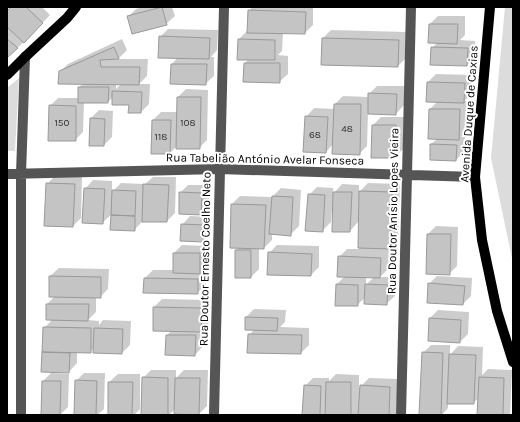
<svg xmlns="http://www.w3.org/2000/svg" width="520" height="422" viewBox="0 0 520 422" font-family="Karla,sans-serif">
<rect width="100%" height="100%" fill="#fff"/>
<path fill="#dcdcdc" d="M505 7H513V263L491 158Z
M19 78 15 151H7V88Z"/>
<path fill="#0003" fill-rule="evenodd" d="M13 7H42L50 15 24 42 7 57V13Z
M142 7H172L175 16 166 24 128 17 136 9Z
M252 7H313V25L305 33H283L282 51 278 55 288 56V74L279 82 244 81 245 63 249 59 239 39 247 31H248L249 11Z
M438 16H465V35L460 40 475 41V57L467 65 432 48 437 43 429 42 430 24Z
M168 29 218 30 217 50 211 57H214V76L205 84 171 83 172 64 178 57 160 37Z
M331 30 406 32V58L398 66 323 38Z
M122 39 127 50 118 59H148L147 76 139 84H150L149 104 141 112H129L130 104 113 97 108 102H84L83 132 75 140 50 106 58 98H79V87L83 84 60 72 68 64ZM116 84H121L116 89Z
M436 74 472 75V94L464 101H468L467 131 461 137H465L464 152 456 160 431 144 437 139 430 109 438 101 428 82Z
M377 86H405L404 105 396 114 368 113 367 146 359 154 333 144 326 152 306 117 314 108 335 109V104L343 96 369 97V94Z
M186 89 208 90 207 140 199 148 177 146 170 153 153 120 161 112H177L178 97Z
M99 110 113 111 112 137 104 145 91 118Z
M381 117H404L403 149 395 157 373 125Z
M55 176 82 177 81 218 73 226 47 184Z
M153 177H176L175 213 167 221 142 222 134 230 112 214 102 223 85 189 93 180 112 181V192L121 183 144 184V185Z
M368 183 400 184 398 240 390 248H389L388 269 380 277H395V296L386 304 365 298 357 305 336 285 345 276 339 257 347 249H359V221L350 231 334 209H332L331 222 323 230 309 195 317 187 333 188V194L342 184 359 185V192ZM366 277H374L366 285Z
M188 185H209V206L201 214 180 193Z
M281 188 301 190 299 226 291 234 272 233V240L264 248H259V269L251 277 236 250 240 247 232 204 240 196 272 197Z
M190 216 211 217V233L203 241 182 225Z
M436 226 458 227 457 266 449 274 428 234Z
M182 245 208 246 207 265 201 271H206V285L197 293 144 292 145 278 153 270H174V253Z
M277 245 319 246V267L311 275 269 253Z
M59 268 109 269 108 289 100 297H96V312L88 320 99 321V325L103 320 131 321 130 345 122 353 95 347 90 352 77 351V363L69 372 42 371 44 328 52 320 47 304 55 296 50 276Z
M437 276 472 278 471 296 463 304 429 284Z
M162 299 209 300V323L204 328 203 346 195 355 167 335 172 330 154 307Z
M254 309 286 310 285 322 280 327 309 328V345L301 353 249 335 254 330 246 317Z
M438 310 469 312 468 334 460 342 430 318Z
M431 345H450V355L458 346 483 347 482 375 488 369 512 370 510 415H478L479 398 473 403H448V408L442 415H420L423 353Z
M151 370H176V378L184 370H208L207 406 199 414 175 409 169 415H142L143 378Z
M51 373 69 374 68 407 60 415 43 381Z
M84 373H105L104 409 97 415H75L76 381Z
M118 374H140V409L134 415H109V382Z
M336 374 359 375V388L369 378 398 379 396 415H359V413L357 415H326V413L325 415H303L305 386 313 378H329V381Z"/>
<path fill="#c4c4c4" stroke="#999" d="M11 7H26L43 23 24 43 7 27V11Z
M162 7 167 25 132 34 127 16Z
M248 10 306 12 305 34 247 33Z
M429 24H458L457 44 428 43Z
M159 36 210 38 209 59 158 58Z
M322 38 399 40 398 67 321 65Z
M7 39 18 48 7 58Z
M238 39 275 40V60H237Z
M114 47 119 59 100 60 101 67H140L139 85 58 84 59 71Z
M431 47 468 48 467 66 430 65Z
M244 63H280V83L243 82Z
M171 64H207L206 85 170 84Z
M427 82 465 83 464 103 426 102Z
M78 87H109L108 103H78Z
M112 91 142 92 141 113H128L129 105H112Z
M368 93 397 94 396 115 368 114Z
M177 97H201L200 149H176Z
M334 104H361L360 155 332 154Z
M49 105 76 106V141H48Z
M429 109H460L459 140 428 139Z
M305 116 328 117 326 153 303 152Z
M90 118 105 119 104 146H89Z
M152 120H171L170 154H151Z
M372 125H396L395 158H371Z
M430 144 457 145 456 161 430 160Z
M46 183 75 184 73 227 44 226Z
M143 184 169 185 167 222H142Z
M84 188 105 189 103 224 82 223Z
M112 190 136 191 135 216 111 215Z
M359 191 392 192 390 249 358 248Z
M179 192 202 193 201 215 179 214Z
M333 192H352L350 232H332Z
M308 194 325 195 323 232 305 231Z
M272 196 293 197 291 236 269 234Z
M231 204 266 205 264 249 230 248Z
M111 215 135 216V231L110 230Z
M181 224 204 225 203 242 180 241Z
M427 234H451L450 275 426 274Z
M235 250H251V278H235Z
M268 252 312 254 311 276 267 275Z
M173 253H200V274L173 273Z
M338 256 381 258 380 278 337 277Z
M49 276 101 277V298L49 297Z
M144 278 198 279V294L143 293Z
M428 283 465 286 463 305 427 303Z
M336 284 358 285V306H335Z
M365 284 388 285 387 305 364 304Z
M46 304H89L88 321 46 320Z
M153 307 202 308 201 332 153 331Z
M245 317 278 318 277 331 245 330Z
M429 318 461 320 460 343 428 341Z
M43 327 91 328V353L42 352Z
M94 328 123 329 122 354 93 353Z
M248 334 302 335 301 354 247 353Z
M166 335H196L195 356 165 355Z
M42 352 70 353 69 373 41 372Z
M422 352 443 353 441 415H419Z
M449 354 476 355 474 404H447Z
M142 377 168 378V415H141Z
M479 377 504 378 503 415H477Z
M175 378H200L199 415 174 414Z
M75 380 97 381 96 415H74Z
M42 381H61L60 415H41Z
M108 382H133L132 415H108Z
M326 382H351V415H325Z
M304 385 321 386 320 415H302Z
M360 385 390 387 389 415H358Z"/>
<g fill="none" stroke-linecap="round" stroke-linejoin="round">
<path stroke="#555" stroke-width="10" d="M7 174 220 169 475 177
M21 415V174L25 57
M214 415 224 7
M401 415 407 175 411 7"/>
<path stroke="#000" stroke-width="10" d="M490 7 475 177 482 240 497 311 513 362
M7 75 25 57 67 18 76 7"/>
</g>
<g text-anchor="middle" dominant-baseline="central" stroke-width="4" stroke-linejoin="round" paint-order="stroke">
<g font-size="10" fill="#313131">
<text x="62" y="123">150</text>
<text x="188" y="123">108</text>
<text x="347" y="129">48</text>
<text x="315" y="135">68</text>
<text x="161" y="137">118</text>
</g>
<g font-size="12" fill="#000" stroke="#fff">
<text transform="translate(469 114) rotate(-86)">Avenida Duque de Caxias</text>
<text transform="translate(265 159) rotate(1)">Rua Tabelião António Avelar Fonseca</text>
<text transform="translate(393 211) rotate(-89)">Rua Doutor Anísio Lopes Vieira</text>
<text transform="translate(205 259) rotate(-89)">Rua Doutor Ernesto Coelho Neto</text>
</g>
</g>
<rect width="520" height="422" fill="none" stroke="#000000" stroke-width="16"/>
</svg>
